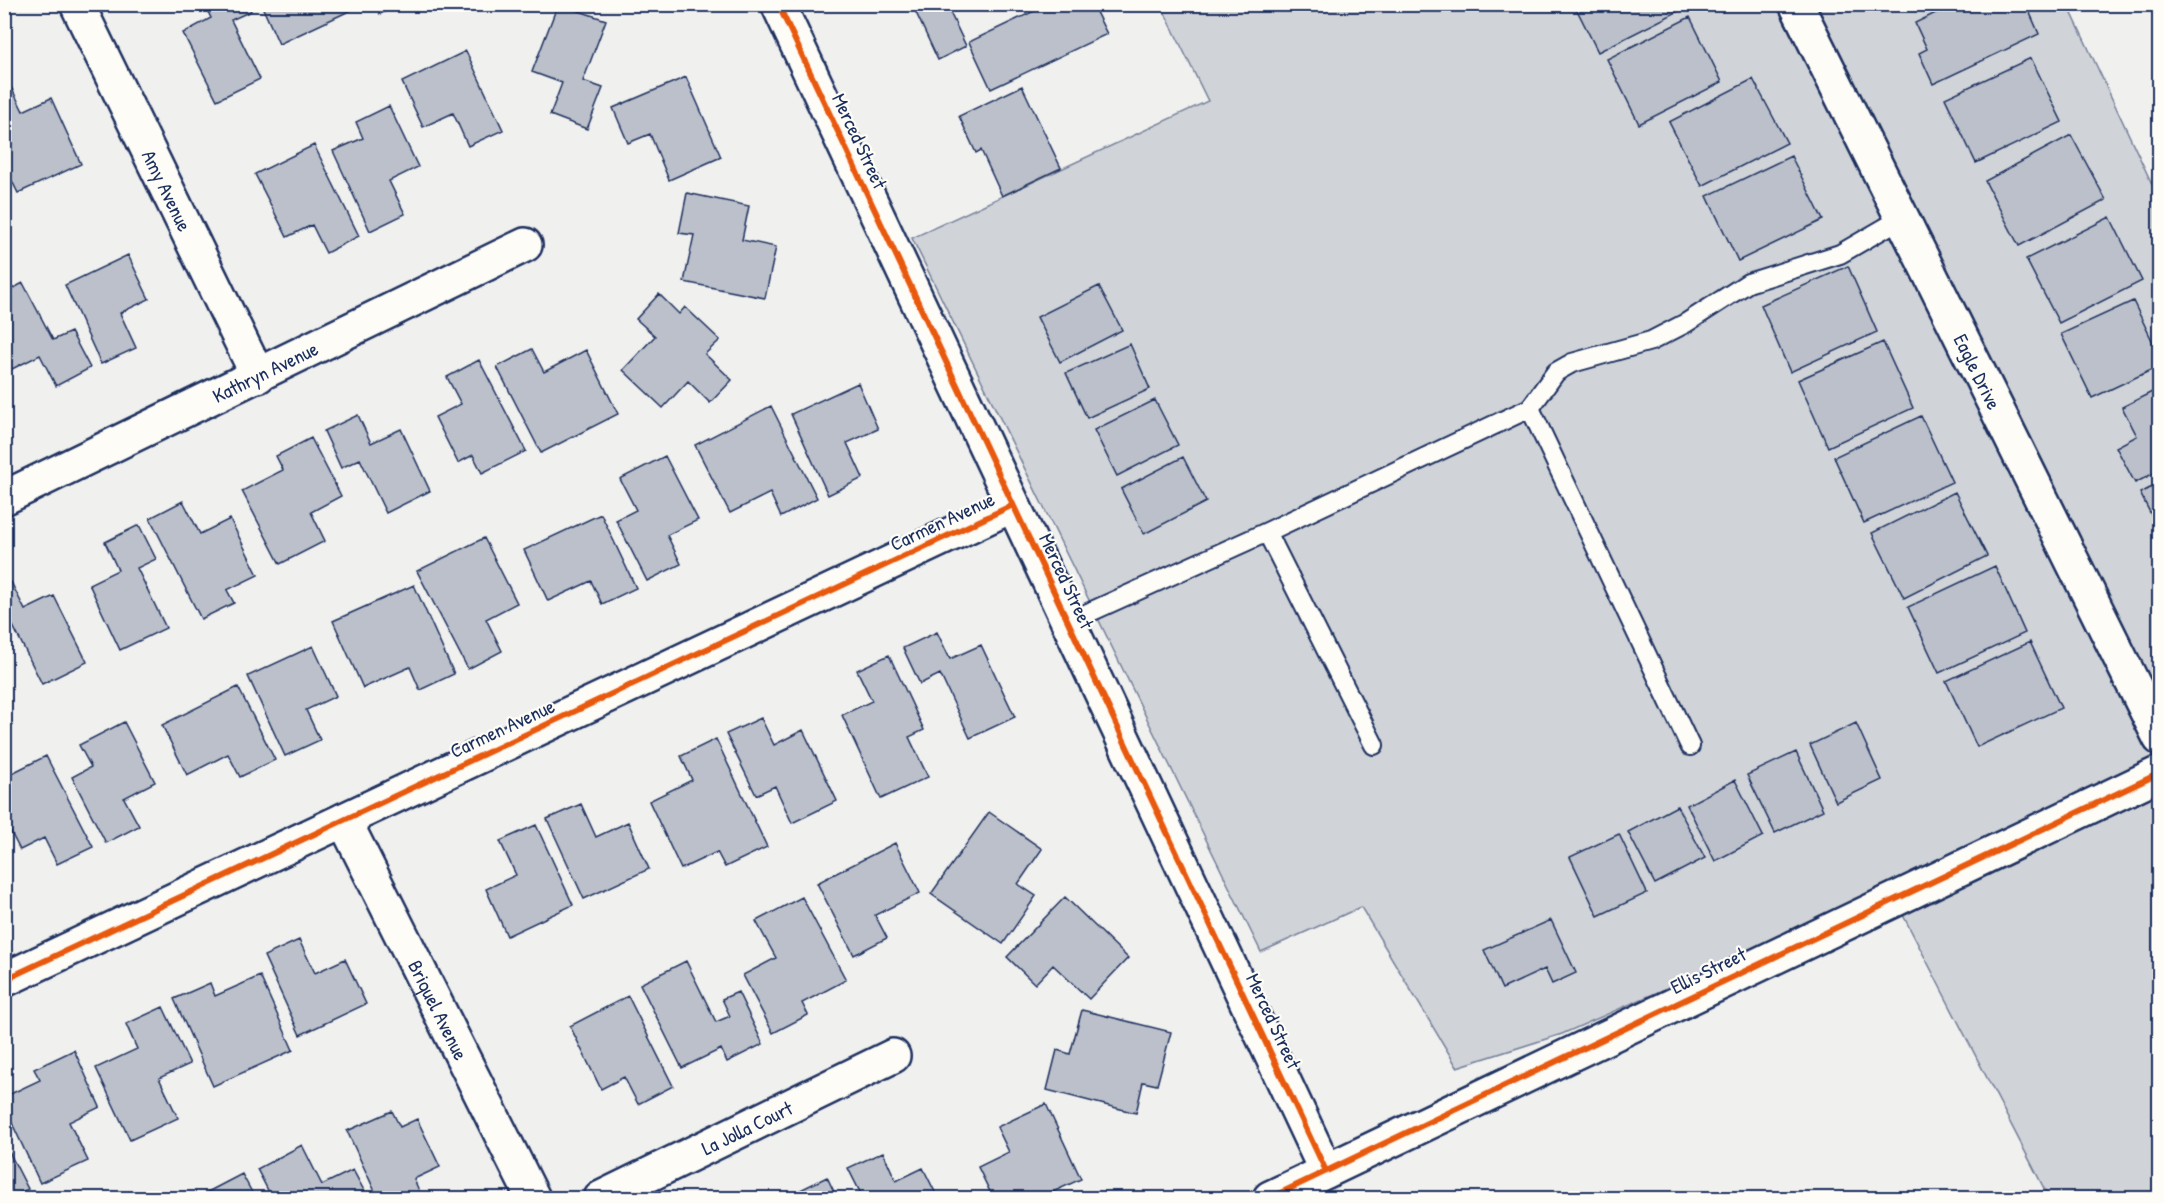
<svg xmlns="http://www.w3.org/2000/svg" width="2164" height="1203" viewBox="0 0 2164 1203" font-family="'Patrick Hand',sans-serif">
<rect width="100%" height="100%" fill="#f0f0ee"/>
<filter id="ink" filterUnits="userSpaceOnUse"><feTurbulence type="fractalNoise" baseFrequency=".0167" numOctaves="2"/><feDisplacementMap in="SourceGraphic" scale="12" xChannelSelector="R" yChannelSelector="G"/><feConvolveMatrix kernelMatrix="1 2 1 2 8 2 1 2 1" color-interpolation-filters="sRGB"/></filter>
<g filter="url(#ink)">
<path fill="#d0d3d8" stroke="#76819b" stroke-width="1.5" d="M1167 5H2068L2159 199V1198H2049L1890 890 1562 1034 1457 1067 1361 907 1261 952 912 238 1208 101 1162 7Z"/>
<path fill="#bbc0ca" stroke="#1b2f5e" stroke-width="1.5" d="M204 4H248L251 11 231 20 260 79 217 100 183 33 211 18Z
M261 4H360V6L279 44Z
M375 4H401L380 14Z
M558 4 606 20 583 81 603 88 587 129 550 115 562 83 532 72Z
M912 4H946L966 46 938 60Z
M1049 4H1107L1095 10 1107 34 991 89 969 42Z
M1574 4H1681L1683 9 1598 52Z
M1954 4H2026L2039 34 1933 84 1919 53 1927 49 1915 23Z
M1690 17 1722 82 1639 124 1607 59Z
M466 51 503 130 468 146 453 113 423 127 402 82Z
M2031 58 2062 122 1976 163 1945 98Z
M686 77 721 157 669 180 650 134 628 143 613 108Z
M1753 79 1787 143 1702 186 1669 122Z
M10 85 23 111 51 98 81 164 18 193 4 165V87Z
M1022 86 1061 168 1002 196 981 150 976 153 959 116Z
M389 106 418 167 389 181 405 214 370 231 333 151 363 138 356 122Z
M2071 135 2106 200 2019 246 1985 181Z
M314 145 359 236 326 253 312 225 287 237 255 174Z
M1791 156 1823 220 1738 261 1707 196Z
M687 193 749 206 742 240 776 247 765 298 684 282 694 235 679 233Z
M2110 217 2142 281 2059 323 2026 259Z
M128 255 149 299 120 313 136 348 101 364 65 285Z
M1848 266 1877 332 1790 372 1761 305Z
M23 283 53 340 71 332 90 368 56 386 40 355 12 369 4 356V293Z
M1099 286 1122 330 1060 362 1037 317Z
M659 294 679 314 685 307 720 340 705 354 732 380 710 403 688 381 663 408 623 370 655 336 636 319Z
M2133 301 2160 357V366L2092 398 2061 334Z
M1883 342 1913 408 1828 447 1798 380Z
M1130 344 1150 389 1087 418 1066 373Z
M532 349 544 372 586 350 618 414 541 453 497 367Z
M479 360 526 451 482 473 473 455 458 463 435 417 461 404 447 377Z
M858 383 878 429 847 443 863 478 828 495 791 414Z
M2160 388V470L2135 483 2116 447 2137 436 2122 407Z
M1155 400 1178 445 1117 476 1094 430Z
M771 406 817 498 781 517 770 493 730 513 695 445Z
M358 415 371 443 401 429 430 491 386 513 360 459 341 468 324 431Z
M1921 416 1952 482 1864 523 1834 457Z
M311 438 341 496 311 512 325 541 280 564 242 491 283 470 276 456Z
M665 456 698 520 667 535 681 564 647 581 616 520 636 510 620 479Z
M1183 457 1206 502 1144 534 1121 489Z
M2160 483V532L2140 493Z
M1955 492 1987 556 1904 598 1872 533Z
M183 501 200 534 230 519 258 575 227 590 234 603 201 619 150 518Z
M601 514 636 588 602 604 591 581 548 601 524 550Z
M139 525 156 559 137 568 166 628 120 650 89 584 118 570 105 542Z
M484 538 517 603 486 619 502 651 468 669 417 571Z
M1995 566 2025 633 1939 673 1908 607Z
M11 582 25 610 54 596 87 662 42 684 13 626 4 630V585Z
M414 585 454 674 420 690 410 667 363 688 333 621Z
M937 632 950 659 981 645 1015 717 970 738 940 674 920 684 903 648Z
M2030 642 2061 708 1977 747 1946 681Z
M313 646 336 696 306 710 320 740 285 756 248 676Z
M889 655 924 730 909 737 928 777 881 799 842 715 872 701 857 670Z
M238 687 275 760 240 777 228 754 187 775 162 725Z
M761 718 774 745 803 730 837 801 792 823 775 786 756 795 726 734Z
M124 722 155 782 124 798 139 826 106 843 72 777 91 767 79 745Z
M1856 723 1882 780 1836 802 1810 745Z
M716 739 767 847 725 867 717 852 681 869 649 801 692 780 681 756Z
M1796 752 1823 810 1775 833 1747 775Z
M46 756 93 847 57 864 44 838 20 850 4 819V777Z
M1735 780 1763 836 1715 861 1687 805Z
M581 804 596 837 628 822 649 869 584 899 547 819Z
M1677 806 1705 858 1655 884 1628 832Z
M989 812 1042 849 1018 884 1036 896 1003 944 931 894Z
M536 825 573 905 507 936 486 889 516 875 500 841Z
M1619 834 1647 893 1598 916 1570 857Z
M895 843 920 893 875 915 887 938 854 955 817 883Z
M802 897 846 980 802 1003 808 1015 773 1033 743 975 776 958 756 921Z
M1065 897 1128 958 1089 999 1053 965 1035 984 1007 957Z
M1551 920 1576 973 1552 984 1545 969 1502 989 1484 950Z
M299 940 315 973 345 959 366 1004 300 1035 264 956Z
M686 961 716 1022 730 1016 722 999 738 992 763 1044 727 1062 721 1049 682 1068 640 984Z
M260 976 293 1050 213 1086 174 999 210 983 215 996Z
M628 996 673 1086 638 1104 624 1077 601 1089 570 1026Z
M163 1007 190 1064 159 1078 178 1118 130 1140 96 1068 137 1049 126 1024Z
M1082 1010 1171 1032 1157 1085 1143 1082 1136 1113 1047 1090 1057 1050 1070 1054Z
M74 1050 100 1107 69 1122 88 1161 40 1183 4 1106V1097L40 1080 34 1069Z
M1046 1104 1081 1179 1040 1198H993L978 1167 1009 1152 997 1127Z
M392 1111 400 1127 417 1119 440 1167 414 1179 422 1198H378L347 1131Z
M4 1142 28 1189 10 1198H4Z
M302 1145 322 1185 353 1170 368 1198H272L257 1169Z
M883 1152 896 1181 923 1168 938 1198H863L848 1168Z
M242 1174 255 1198H196Z
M827 1177 837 1198H794L792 1194Z"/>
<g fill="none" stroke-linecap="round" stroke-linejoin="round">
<g stroke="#1b2f5e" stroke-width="22">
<path id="lane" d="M1530 408 1556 372 1572 363 1651 341 1686 323 1748 283 1840 254 1902 218
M1267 532 1374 745
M1068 622 1267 532 1530 408 1690 746"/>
</g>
<g stroke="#1b2f5e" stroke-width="38">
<g id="street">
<path id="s1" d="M77 4 258 376"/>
<path d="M778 4 1326 1171"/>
<path id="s2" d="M1796 4 2160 738"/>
<path id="s3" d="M4 498 525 245"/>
<path id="s4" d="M344 820 533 1198"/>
<path d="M4 980 1013 505"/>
<path id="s5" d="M601 1198 893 1056"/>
<path d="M1270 1198 2160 773"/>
</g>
</g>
<use href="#lane" stroke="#fdfcf7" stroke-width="18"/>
<use href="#street" stroke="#fdfcf7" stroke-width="33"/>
<g stroke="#fdfcf7" stroke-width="10">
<path id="cycleway" d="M778 4 1326 1171
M4 980 1013 505
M1270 1198 2160 773"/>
</g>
<use href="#cycleway" stroke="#e8590c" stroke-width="6"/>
</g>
</g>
<g text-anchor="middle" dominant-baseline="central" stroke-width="4.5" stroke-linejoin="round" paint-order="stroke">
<g font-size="20" fill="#1b2f5e" stroke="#fdfcf7">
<text transform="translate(860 141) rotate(65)">Merced Street</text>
<text stroke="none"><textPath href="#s1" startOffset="207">Amy Avenue</textPath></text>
<text stroke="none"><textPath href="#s2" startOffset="410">Eagle Drive</textPath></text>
<text stroke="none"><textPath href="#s3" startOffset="290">Kathryn Avenue</textPath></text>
<text transform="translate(942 521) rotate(-25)">Carmen Avenue</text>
<text transform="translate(1067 581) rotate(65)">Merced Street</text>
<text transform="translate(502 728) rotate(-25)">Carmen Avenue</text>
<text transform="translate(1708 970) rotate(-26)">Ellis Street</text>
<text stroke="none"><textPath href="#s4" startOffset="212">Briquel Avenue</textPath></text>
<text transform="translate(1274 1021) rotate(65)">Merced Street</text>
<text stroke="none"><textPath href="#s5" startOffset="162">La Jolla Court</textPath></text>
</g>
</g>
<rect width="2164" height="1203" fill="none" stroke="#fdfcf7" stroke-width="24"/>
<rect x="12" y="12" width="2140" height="1179" fill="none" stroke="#1b2f5e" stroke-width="2" filter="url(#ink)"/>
</svg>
